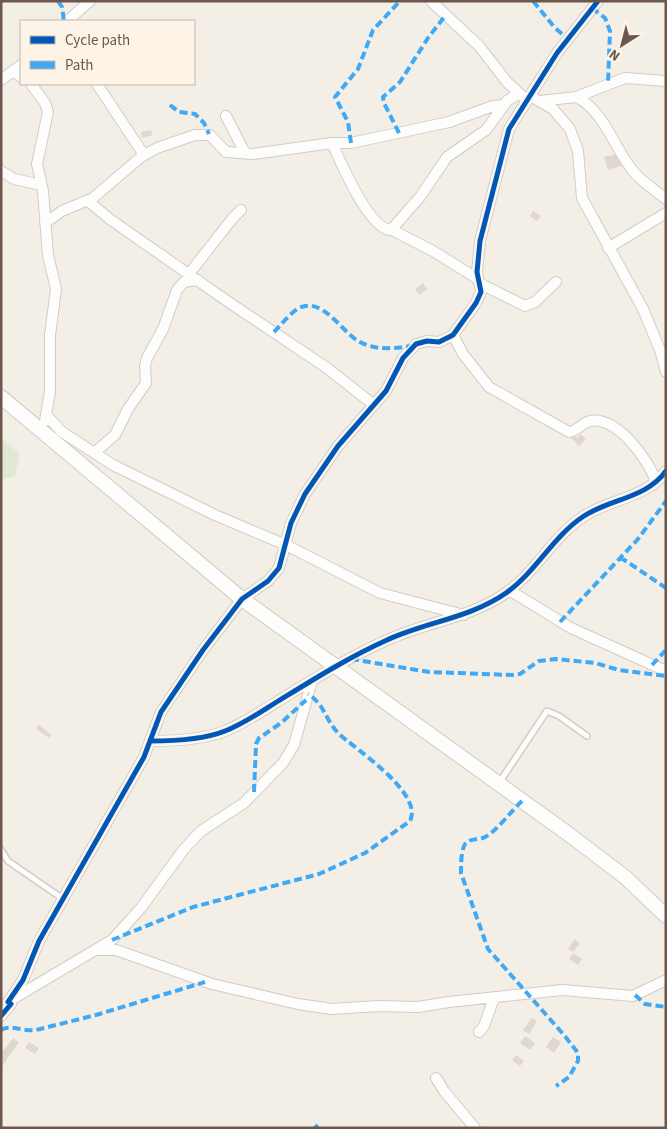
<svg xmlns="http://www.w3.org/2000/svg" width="667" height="1129" viewBox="0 0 667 1129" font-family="'Source Sans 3',sans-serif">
<rect width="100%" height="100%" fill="#f3efe7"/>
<path fill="#e0e9d3" d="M1 438 20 454 15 476 1 480Z"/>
<path fill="#dfd7d0" d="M151 130 153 135 142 138 141 132Z
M618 154 621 166 608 170 604 157Z
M533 211 541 216 537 221 530 216Z
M423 283 427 289 419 295 415 289Z
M581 434 586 439 579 446 571 438 574 435 577 438Z
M39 725 52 735 49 738 36 729Z
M575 939 580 943 573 952 568 949Z
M573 953 582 959 578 965 569 959Z
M532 1018 537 1021 529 1034 523 1030Z
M525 1036 535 1043 530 1050 520 1043Z
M553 1037 561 1042 554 1053 546 1047Z
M13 1038 19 1042 1 1068V1054Z
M29 1042 39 1048 35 1054 25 1048Z
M516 1055 524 1061 520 1066 512 1060Z"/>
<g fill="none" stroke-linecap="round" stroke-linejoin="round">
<g stroke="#d2ccc6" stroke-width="8">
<path id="lane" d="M499 783 547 711 559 716 587 736
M1 850 8 861 63 899"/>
</g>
<g stroke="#d2ccc6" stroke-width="12">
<path id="street" d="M431 1 479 46 507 82 522 96
M67 21 90 1
M13 71 21 77
M1 80 21 65
M31 84 45 103 48 112 37 164 43 191 48 255 56 289 50 335V392L45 421
M97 84 144 155
M530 96 553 109 570 129 578 151 582 198 643 309 660 350 666 372
M576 97C604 110 614 148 633 171 642 182 655 190 666 199
M540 101 576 97 625 78 666 81
M226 116 245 153
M332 143C341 163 369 229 391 230L420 197 447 157 486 130 507 101 519 93
M1 171 14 179 41 185
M88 201 111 220 230 303 327 368 374 405
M45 223 62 211 93 198 141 157 157 148 195 135H210L226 152 253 154 332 143H351L449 122 493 106 504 105
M392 230 433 251 478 279
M608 248 666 213
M189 274 232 219 241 210
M479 283 525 306 535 302 556 282
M453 335 463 354 489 387 569 432C577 431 582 423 590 421 617 416 649 460 656 482
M46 415 62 432 113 465 215 515 286 545 380 593 464 615
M94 453 115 435 128 409 146 383 145 366 147 358 163 329 177 290 184 282 198 280
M509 590 571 628 666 671
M150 741 161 712 203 650 242 599 268 581 279 568 291 523 305 494 338 446 386 391 403 358 416 344 427 341 439 342 453 335 476 303 481 292 477 272 480 241 509 129 557 53 598 1
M95 950H116L212 984 298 1004 332 1009 378 1006 418 1007 449 1002 562 990 633 996 666 980
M11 1000 112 940 141 908 184 849 201 831 244 803 283 763 294 745 312 681
M1 1016 11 1004 8 1002 23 980 39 941 144 757 150 741C174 741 203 740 225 731 243 724 259 713 275 703 311 681 347 658 387 640 426 622 470 618 506 593 536 572 553 536 584 516 610 499 647 498 666 471
M479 1032 484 1026 494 998
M436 1078 444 1091 475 1128"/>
</g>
<g stroke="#d2cbc4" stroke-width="16">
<path id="secondary" d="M1 397 242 599 567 833 625 877 666 916"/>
</g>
<use href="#lane" stroke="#fdfdfb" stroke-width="5"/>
<use href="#street" stroke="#fdfdfb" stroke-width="10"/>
<use href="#secondary" stroke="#fdfdfb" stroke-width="14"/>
<path stroke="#3fa9f5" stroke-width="4" stroke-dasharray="8 4" stroke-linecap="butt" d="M58 1 62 7 64 21
M533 1 555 28 567 38
M592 8 605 18 610 31 608 84
M170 105 179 112 195 114 204 123 209 134
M399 133 384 103 383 97 400 82 428 38 445 16
M351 143 348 122 335 97 358 69 373 30 400 1
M274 332C281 325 290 313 299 308 323 296 342 333 360 342 376 351 395 348 413 346
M620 557 666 588
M560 622 638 539 666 501
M351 659 429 672 512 675 520 674 539 661 556 659 595 663 619 670 666 676
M652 665 666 650
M254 792 256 744 259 738 281 723 306 700
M522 801C511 811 497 831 485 837 478 841 468 837 464 846 461 853 461 865 461 873L488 949 564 1035 578 1053V1061L569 1077 556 1086
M112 940 193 907 319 874 365 853 410 821C424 793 355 749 338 733 325 719 325 705 308 694
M635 995 645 1004 666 1007
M1 1030C11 1024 24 1032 36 1030L96 1015 205 982
M315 1125 318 1128"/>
<g stroke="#fdf4e7" stroke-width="8">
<path id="cycleway" d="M150 741 161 712 203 650 242 599 268 581 279 568 291 523 305 494 338 446 386 391 403 358 416 344 427 341 439 342 453 335 476 303 481 292 477 272 480 241 509 129 557 53 598 1
M1 1016 11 1004 8 1002 23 980 39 941 144 757 150 741C174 741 203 740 225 731 243 724 259 713 275 703 311 681 347 658 387 640 426 622 470 618 506 593 536 572 553 536 584 516 610 499 647 498 666 471"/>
</g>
<use href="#cycleway" stroke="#0057b8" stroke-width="5"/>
</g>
<rect width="667" height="1129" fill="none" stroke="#6d574b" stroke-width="5"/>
<rect x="20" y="20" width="175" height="65" fill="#fdf4e7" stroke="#c3b5a9"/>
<rect x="30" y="36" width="25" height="8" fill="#0057b8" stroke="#c3b5a9"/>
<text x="65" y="45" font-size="15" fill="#6d574b">Cycle path</text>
<rect x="30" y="61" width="25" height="8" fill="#3fa9f5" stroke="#c3b5a9"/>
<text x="65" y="70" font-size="15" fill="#6d574b">Path</text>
<g transform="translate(622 45) rotate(216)" stroke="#fdf4e7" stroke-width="4" paint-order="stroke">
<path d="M0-4L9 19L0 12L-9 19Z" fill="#6d574b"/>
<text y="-8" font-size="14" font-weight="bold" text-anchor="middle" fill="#6d574b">N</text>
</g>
</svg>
